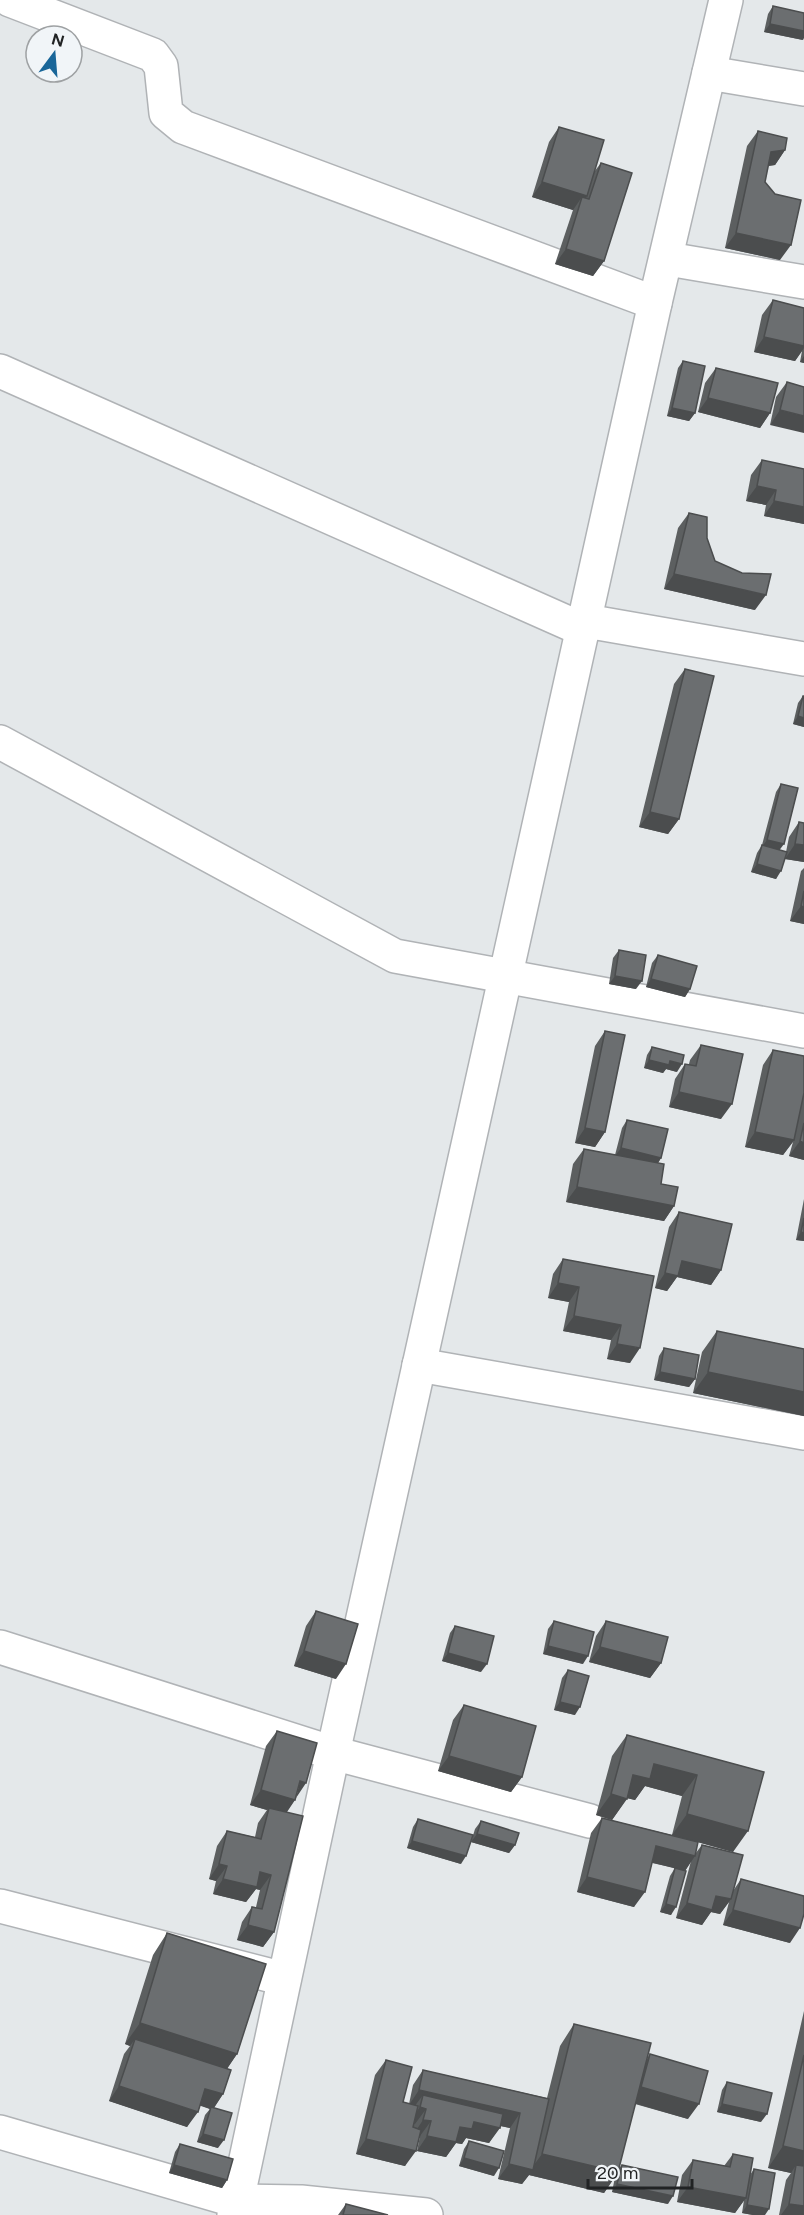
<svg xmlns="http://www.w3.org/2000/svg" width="804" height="2215" viewBox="0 0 804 2215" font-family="Figtree,sans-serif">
<rect width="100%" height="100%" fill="#e4e8ea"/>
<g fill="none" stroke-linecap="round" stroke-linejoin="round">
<g stroke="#b0b3b6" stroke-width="36">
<path id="street" d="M10 0 153 55 161 66 166 113 183 127 655 303
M709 73 804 89
M668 259 804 282
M0 371 584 630
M586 621 804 659
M0 742 395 956 804 1031
M419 1365 804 1433
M0 1647 333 1753 590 1821
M0 1906 284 1979
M0 2132 237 2201 301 2202 426 2215"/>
</g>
<g stroke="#b0b3b6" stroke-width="36">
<path id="primary" d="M234 2215 333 1753 655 303 726 0"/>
</g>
<use href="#street" stroke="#fff" stroke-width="33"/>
<use href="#primary" stroke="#fff" stroke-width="33"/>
</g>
<path fill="#5c5f60" d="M773 6 803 40 764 32 768 14Z
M559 127 594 172 601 163 604 261 593 276 555 264 573 210 532 197 549 142Z
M758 131 785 150 775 165 768 166 765 182 780 260 725 248 747 146Z
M773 300 804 308V363L800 362 802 351 795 361 754 352 762 315Z
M683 361 695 413 689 421 667 416 678 368Z
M716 368 770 413 760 428 698 412 705 383Z
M787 382 804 387 770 425 776 397Z
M762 460 804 469V524L764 516 766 505 746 501 751 475Z
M689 513 707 538 715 561 755 610 664 589 678 528Z
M685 669 679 819 668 834 639 827 674 684Z
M803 696H804V727L793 724 798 703Z
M781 784 780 850 786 852 789 837 799 822 804 862 785 859 776 879 751 872 757 853 762 845 776 792Z
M804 868V924L790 921 801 871Z
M619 950 636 989 609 984 613 958Z
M658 955 690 989 685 997 646 987 652 963Z
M605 1031V1132L595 1147 575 1143 595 1046Z
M701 1045 721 1119 669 1107 675 1079 685 1064H689L690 1060Z
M652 1047 677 1072 666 1069 663 1073 644 1068 647 1055Z
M773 1050 804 1093V1160L789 1156 793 1142 783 1155 745 1147 763 1065Z
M627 1120 661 1158 658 1163 661 1184 674 1206 664 1221 566 1202 573 1164 584 1149 615 1155 622 1128Z
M804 1199V1241L796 1240Z
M679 1212 721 1270 711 1285 677 1277 667 1291 655 1288 669 1227Z
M563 1259 654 1276 630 1363 607 1359 611 1340 563 1331 569 1302 548 1298 553 1274Z
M717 1331 804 1349V1416L693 1393 702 1352Z
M664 1348 695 1379 689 1387 654 1380 659 1356Z
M316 1611 336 1679 294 1666 306 1626Z
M554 1621 583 1664 543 1654 548 1629Z
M606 1621 661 1663 650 1678 589 1662 596 1636Z
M455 1626 481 1672 442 1661 450 1633Z
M568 1670 575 1715 554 1710 562 1678Z
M464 1705 522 1777 511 1792 438 1771 453 1720Z
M277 1731 296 1798 286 1812 274 1932 263 1947 237 1940 242 1922 252 1907H256L260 1890 256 1889 246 1902 213 1894 216 1881 209 1879 217 1846 227 1831 255 1837 258 1823 267 1810 250 1805 266 1746Z
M627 1735 764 1772 733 1852 698 1842 695 1854 702 1845 733 1891 741 1879 790 1943 723 1925 729 1902 720 1914 711 1912 702 1925 676 1918 691 1861 685 1871 671 1915 660 1912 670 1876 675 1868 652 1863 634 1907 577 1892 591 1833 602 1818 672 1835 682 1796 645 1786 635 1800 627 1798 612 1820 596 1815 612 1756Z
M418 1819 461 1864 407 1848 413 1827Z
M481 1821 515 1845 509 1853 471 1842 475 1829Z
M167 1933 237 2054 227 2068 223 2094 214 2108 218 2148 197 2142 205 2115 210 2109 200 2105 187 2127 109 2101 124 2054 130 2046 125 2044 153 1955Z
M804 2011V2215H779L786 2180 791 2173 768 2168Z
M574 2024 647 2059 650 2054 688 2119 635 2104 619 2168 622 2165 668 2204 612 2192 615 2177 604 2193 529 2175 522 2184 498 2179 510 2128 500 2126 489 2143 466 2138 462 2144 456 2143 446 2157 417 2151 420 2136 405 2166 356 2154 375 2075 386 2060 403 2102 409 2104 413 2085 423 2070 547 2098 560 2046Z
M727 2082 761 2122 717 2112 722 2090Z
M469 2141 494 2176 459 2166 464 2149Z
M180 2144 227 2180 222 2188 169 2173 175 2152Z
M733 2154 750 2175 754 2169 765 2215H753L742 2213 744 2200 735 2213 677 2202 682 2175 693 2160 724 2166Z
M346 2204 388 2215H338Z"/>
<path fill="#4b4d4e" d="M770 24 804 31V38L803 40 764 32Z
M785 150 775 165 760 167 771 152Z
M542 182 587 196 579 208 582 197 573 210 532 197Z
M736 233 791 245 780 260 725 248Z
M566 249 604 261 593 276 555 264Z
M764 337 804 346V348L795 361 754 352Z
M804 356V363L800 362Z
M708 398 770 413 760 428 698 412Z
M672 408 695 413 689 421 667 416Z
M780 410 804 416V433L770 425Z
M757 486 776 490 766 505 746 501Z
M774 501 804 507V524L764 516Z
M674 574 766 595 755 610 664 589Z
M798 716 804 718V727L793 724Z
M650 812 679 819 668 834 639 827Z
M767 840 784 844 778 852 761 848Z
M795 844 804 845V862L785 859Z
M757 864 781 871 776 879 751 872Z
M801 906 804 907V924L790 921Z
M615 976 642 981 636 989 609 984Z
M651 979 690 989 685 997 646 987Z
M649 1060 670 1061 682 1064 677 1072 666 1069 663 1073 644 1068Z
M679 1092 732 1104 721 1119 669 1107Z
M585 1128 605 1132 595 1147 575 1143Z
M755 1132 794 1140 783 1155 745 1147Z
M800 1141 804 1143V1160L789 1156Z
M621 1148 661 1158 656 1166 615 1156Z
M577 1187 674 1206 664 1221 566 1202Z
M801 1232 804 1233V1241L796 1240Z
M682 1261 721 1270 711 1285 677 1277 667 1291 655 1288 665 1273Z
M558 1283 579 1287 569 1302 548 1298Z
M574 1316 621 1325 611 1340 563 1331Z
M617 1344 640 1348 630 1363 607 1359Z
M660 1372 695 1379 689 1387 654 1380Z
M708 1372 804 1392V1416L693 1393Z
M548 1646 588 1656 583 1664 543 1654Z
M600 1647 661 1663 650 1678 589 1662Z
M304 1651 346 1664 336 1679 294 1666Z
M448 1653 487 1664 481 1672 442 1661Z
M560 1702 580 1707 575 1715 554 1710Z
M449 1756 522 1777 511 1792 438 1771Z
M654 1764 697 1775 682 1796 645 1786 635 1800 618 1796 633 1775Z
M300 1781 306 1783 296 1798Z
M261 1790 295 1800 285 1815 269 1808 267 1810 250 1805Z
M611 1794 627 1799 612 1820 596 1815Z
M687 1814 748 1831 733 1852 672 1835Z
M477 1834 515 1845 509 1853 471 1842Z
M412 1841 466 1856 461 1864 407 1848Z
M656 1846 695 1856 685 1871 646 1861Z
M219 1864 227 1866 216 1881 209 1879Z
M260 1872 271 1875 260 1890 256 1889 246 1902 213 1894 223 1879Z
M587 1877 645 1892 634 1907 577 1892Z
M716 1896 731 1899 720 1914 711 1912 702 1925 676 1918 687 1903Z
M666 1904 676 1907 671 1915 660 1912Z
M733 1910 800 1928 790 1943 723 1925Z
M248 1925 274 1932 263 1947 237 1940Z
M140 2023 237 2054 223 2075 135 2039 130 2046 125 2044Z
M119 2086 198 2112 187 2127 109 2101Z
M641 2087 699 2104 688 2119 630 2102Z
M205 2089 223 2094 213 2109 211 2107 210 2109 195 2104Z
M419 2090 520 2113 510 2128 426 2109 415 2124 409 2122 420 2107 423 2095 414 2107 409 2105Z
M722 2104 767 2114 761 2122 717 2112Z
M423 2120 431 2121 420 2136 413 2135Z
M474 2122 500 2128 489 2143 466 2138 462 2144 456 2143 446 2157 417 2151 427 2136 460 2127Z
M203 2134 224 2140 218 2148 197 2142Z
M366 2139 416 2151 405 2166 356 2154Z
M783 2146 804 2151V2176L796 2165 791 2173 768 2168Z
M542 2154 618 2172 604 2193 529 2175 522 2184 498 2179 509 2164 531 2169Z
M464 2158 499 2168 494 2176 459 2166Z
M174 2165 227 2180 222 2188 169 2173Z
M617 2184 673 2196 668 2204 612 2192Z
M688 2187 746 2198 735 2213 677 2202Z
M789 2204 804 2206V2215H781Z
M747 2205 769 2209 765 2215H753L742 2213Z"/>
<path fill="#6b6e70" stroke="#4b4d4e" stroke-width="1.5" d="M773 6 804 13V31L770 24Z
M559 127 604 140 587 196 542 182Z
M758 131 787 138 785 150 771 152 765 182 775 194 801 200 791 245 736 233Z
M601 163 632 173 604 261 566 249 582 197 589 199Z
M773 300 804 308V346L764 337Z
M683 361 705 366 695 413 672 408Z
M716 368 778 383 770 413 708 398Z
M787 382 804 387V416L780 410Z
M762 460 804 469V507L774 501 776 490 757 486Z
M689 513 707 517V538L715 561 742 573 771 574 766 595 674 574Z
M685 669 714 676 679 819 650 812Z
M803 696H804V718L798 716Z
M781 784 798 788 784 844 767 840Z
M799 822 804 823V845L795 844Z
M762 845 787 852 781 871 757 864Z
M804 891V907L801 906Z
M619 950 646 955 642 981 615 976Z
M658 955 697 966 690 989 651 979Z
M605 1031 625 1035 605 1132 585 1128Z
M701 1045 743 1054 732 1104 679 1092 685 1064 696 1066Z
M652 1047 684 1055 682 1064 670 1061 669 1065 649 1060Z
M773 1050 804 1056V1093L794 1140 755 1132Z
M627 1120 668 1129 661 1158 621 1148Z
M804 1123V1143L800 1141Z
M584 1149 664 1164 661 1184 678 1187 674 1206 577 1187Z
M679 1212 732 1224 721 1270 682 1261 678 1276 665 1273Z
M804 1218V1233L801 1232Z
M563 1259 654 1276 640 1348 617 1344 621 1325 574 1316 579 1287 558 1283Z
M717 1331 804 1349V1392L708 1372Z
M664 1348 699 1355 695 1379 660 1372Z
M316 1611 358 1624 346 1664 304 1651Z
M554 1621 594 1632 588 1656 548 1646Z
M606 1621 668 1637 661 1663 600 1647Z
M455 1626 494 1636 487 1664 448 1653Z
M568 1670 589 1676 580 1707 560 1702Z
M464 1705 536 1726 522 1777 449 1756Z
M277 1731 317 1743 306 1783 300 1781 295 1800 261 1790Z
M627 1735 764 1772 748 1831 687 1814 697 1775 654 1764 650 1779 633 1775 627 1799 611 1794Z
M269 1808 303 1816 274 1932 248 1925 252 1907 262 1909 271 1875 260 1872 257 1887 223 1879 227 1866 219 1864 227 1831 261 1839Z
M602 1818 698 1842 695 1856 656 1846 645 1892 587 1877Z
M418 1819 473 1835 466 1856 412 1841Z
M481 1821 519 1833 515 1845 477 1834Z
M702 1845 743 1855 731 1899 716 1896 712 1910 687 1903Z
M675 1868 686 1871 676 1907 666 1904Z
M741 1879 804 1896V1914L800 1928 733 1910Z
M167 1933 266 1964 237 2054 140 2023Z
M574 2024 651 2043 618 2172 542 2154Z
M135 2039 231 2070 223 2094 205 2089 198 2112 119 2086Z
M650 2054 708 2071 699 2104 641 2087Z
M804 2055V2151L783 2146Z
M386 2060 412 2067 403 2102 418 2106 413 2127 421 2130 416 2151 366 2139Z
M423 2070 549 2099 533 2170 509 2164 520 2113 419 2090Z
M727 2082 772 2093 767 2114 722 2104Z
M423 2095 503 2114 500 2128 474 2122 472 2129 460 2127 456 2142 427 2136 431 2121 423 2120 426 2109 420 2107Z
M211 2107 232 2113 224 2140 203 2134Z
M469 2141 504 2151 499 2168 464 2158Z
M180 2144 233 2159 227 2180 174 2165Z
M733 2154 753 2158 746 2198 688 2187 693 2160 730 2167Z
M622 2165 678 2177 673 2196 617 2184Z
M796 2165 804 2166V2206L789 2204Z
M754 2169 775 2173 769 2209 747 2205Z
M346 2204 388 2215H343Z"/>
<g transform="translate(54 54) rotate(16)"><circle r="28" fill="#f1f5f8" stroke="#9ea1a3" stroke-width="1.5"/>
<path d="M0-4.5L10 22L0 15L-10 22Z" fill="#196699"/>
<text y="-9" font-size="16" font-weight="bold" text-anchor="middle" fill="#212324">N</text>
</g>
<path d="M588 2179v9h104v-9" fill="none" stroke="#212324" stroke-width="3"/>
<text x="597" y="2179" font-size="18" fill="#212324" stroke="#f1f5f8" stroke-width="4.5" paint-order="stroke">20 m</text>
</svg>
